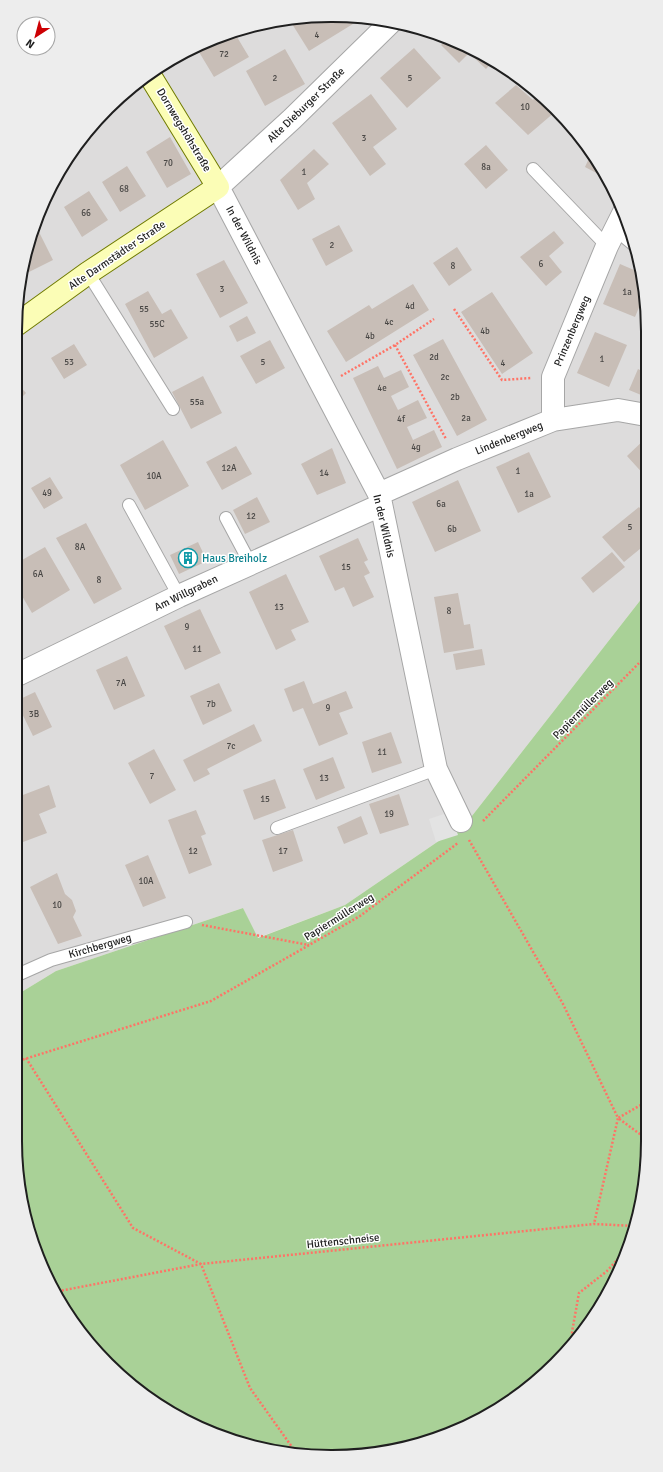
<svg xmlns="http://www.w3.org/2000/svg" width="663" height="1472" viewBox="0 0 663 1472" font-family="Signika,sans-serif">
<rect width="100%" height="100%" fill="#f0ece4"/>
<path fill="#dddcdc" d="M331 15 393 21 452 39 524 80 582 139 624 210 645 290 646 593 468 821 345 905 257 938 243 908 56 971 15 996V331L21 270 39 211 68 156 108 108 155 68 210 39 270 21Z"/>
<path fill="#a9d197" d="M646 593 648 1141 642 1202 624 1261 569 1349 490 1415 393 1451 331 1457 270 1451 173 1414 93 1349 57 1299 32 1242 15 1140V996L56 971 243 908 258 938 345 905 468 821Z"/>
<path fill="#e3e3e3" d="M450 812 458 835 436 842 429 819Z"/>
<path fill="#c8beb7" d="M331 15 361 19 309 51 289 19Z
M234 32 249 57 214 77 199 52Z
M448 38 452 39 492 62 486 69 469 53 459 63 441 45Z
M414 48 441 78 407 108 380 78Z
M285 49 305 84 265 106 246 71Z
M516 85 533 100 538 94 555 112 528 135 495 103Z
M371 94 397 129 373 147 386 164 370 176 332 123Z
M170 137 191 174 167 188 146 152Z
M486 145 508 170 486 189 464 164Z
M314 149 329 164 307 183 315 199 298 210 280 180Z
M591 154 604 177 585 167Z
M127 166 146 196 120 212 102 182Z
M89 191 108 220 82 237 64 207Z
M35 224 53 260 21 276V270Z
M339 225 353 251 326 266 312 239Z
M554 231 564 243 549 256 562 272 546 286 520 257Z
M457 247 472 270 449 286 433 263Z
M224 260 248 303 220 318 196 274Z
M620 264 641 273 645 293 635 317 603 304Z
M413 284 429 310 346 362 327 331 369 305 372 309Z
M148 291 162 314 171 309 188 338 154 358 125 304Z
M492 292 533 353 502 374 461 312Z
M247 316 256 333 237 342 229 326Z
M595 332 627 345 609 387 577 373Z
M443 339 487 420 457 436 413 355Z
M270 340 285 368 256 384 240 356Z
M74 344 87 365 64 379 51 358Z
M378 366 384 378 401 370 409 387 391 396 398 410 418 400 427 418 407 427 413 440 434 430 442 447 397 469 353 378Z
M638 369 646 373V397L629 390Z
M203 376 222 413 191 429 172 392Z
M15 381 26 393 15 404Z
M15 420 21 430 15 434Z
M646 438V477L627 456Z
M163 440 189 486 145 510 120 465Z
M236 446 252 474 222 490 206 462Z
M332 448 346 483 317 495 301 464Z
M529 452 551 497 518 513 496 467Z
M50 477 63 498 44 509 31 488Z
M458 480 481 531 435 552 412 502Z
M257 497 270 522 245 534 233 510Z
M639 507 646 516V544L624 562 602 537Z
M86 523 122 589 94 604 56 538Z
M358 538 368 560 364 562 370 573 364 576 374 597 353 607 344 587 335 591 319 556Z
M198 542 207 561 179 574 170 555Z
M45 547 70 590 32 613 15 584V564Z
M612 552 625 567 593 593 581 578Z
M286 574 309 622 291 630 296 640 276 650 249 592Z
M458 593 464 625 470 624 474 648 444 653 434 597Z
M200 609 221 653 185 670 164 626Z
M15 635 21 646 15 650Z
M482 649 485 665 456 670 453 654Z
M127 656 145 696 114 710 96 670Z
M304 681 313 704 346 691 353 708 339 713 348 734 319 746 303 708 293 712 284 689Z
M219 683 232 711 203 725 190 696Z
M35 692 52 727 33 736 16 701Z
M254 724 262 741 207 769 210 774 194 782 183 760Z
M391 732 402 763 372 773 362 742Z
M154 749 176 790 150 804 128 763Z
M333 757 345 788 316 800 303 769Z
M275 779 286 808 254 820 243 790Z
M49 785 56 807 39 814 47 833 15 845V798Z
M399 794 409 825 380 834 369 804Z
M196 810 206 834 201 836 212 865 189 874 168 820Z
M361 816 368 834 344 844 337 827Z
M293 830 303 861 273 872 262 840Z
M148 855 166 898 143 907 125 865Z
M57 873 65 894 72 900 76 911 73 917 82 936 58 944 30 887Z
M15 940 21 954 15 957Z"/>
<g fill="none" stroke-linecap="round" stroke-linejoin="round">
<g stroke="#a6a6a6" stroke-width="14">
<path id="lane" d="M533 169 607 246
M616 230 633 244
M88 273 173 409
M129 505 179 596
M226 518 250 563
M277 828 436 769
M15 976 51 960 186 922"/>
</g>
<g stroke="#a6a6a6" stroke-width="24">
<path id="street" d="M392 21 292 119 218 187 379 494 436 769 461 821
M553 420V377L607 246 624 212
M379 494 457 459 553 420 618 410 646 415
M15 676 179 596 381 505"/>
</g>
<g stroke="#707b00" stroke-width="24">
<path id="secondary" d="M16 325 88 273 218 187 149 74"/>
</g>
<path stroke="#ff7366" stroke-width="2.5" stroke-dasharray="2 2" stroke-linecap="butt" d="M454 309 502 380 531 378
M395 345 446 439
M341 376 395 345 434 319
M483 821 646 656
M469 840 563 1004 618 1118 594 1224
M202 925 309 945
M26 1058 133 1228 201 1264 250 1388 297 1454
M15 1062 211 1001 360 916 458 843
M648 1101 618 1118 648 1140
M54 1292 201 1264 594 1224 635 1226
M575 1341 572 1332 579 1293 607 1271 628 1248"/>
<use href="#lane" stroke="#fff" stroke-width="12"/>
<use href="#street" stroke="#fff" stroke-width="22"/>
<use href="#secondary" stroke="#fbfdb6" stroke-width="22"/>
</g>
<defs>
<g id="building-ring" transform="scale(1)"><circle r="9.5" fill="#fff" stroke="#0f9aa8" stroke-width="1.5"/><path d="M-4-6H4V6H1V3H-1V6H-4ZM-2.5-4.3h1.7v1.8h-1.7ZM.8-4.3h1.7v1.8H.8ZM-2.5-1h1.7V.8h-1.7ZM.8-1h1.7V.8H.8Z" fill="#0f9aa8"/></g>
</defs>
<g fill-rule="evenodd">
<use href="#building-ring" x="188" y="558"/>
</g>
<g text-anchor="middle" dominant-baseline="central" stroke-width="3" stroke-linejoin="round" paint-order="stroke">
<g font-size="9" fill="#494745">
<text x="317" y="35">4</text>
<text x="224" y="54">72</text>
<text x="275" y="78">2</text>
<text x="410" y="78">5</text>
<text x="525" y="107">10</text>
<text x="364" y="138">3</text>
<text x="168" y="163">70</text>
<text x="486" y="167">8a</text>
<text x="304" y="172">1</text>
<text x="124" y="189">68</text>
<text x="86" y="213">66</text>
<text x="332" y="245">2</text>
<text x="541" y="264">6</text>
<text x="453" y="266">8</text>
<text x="222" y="289">3</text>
<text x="627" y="292">1a</text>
<text x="410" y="306">4d</text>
<text x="144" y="309">55</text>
<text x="389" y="322">4c</text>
<text x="157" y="324">55C</text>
<text x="485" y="331">4b</text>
<text x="370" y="336">4b</text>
<text x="434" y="357">2d</text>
<text x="602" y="359">1</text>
<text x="69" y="362">53</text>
<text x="263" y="362">5</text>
<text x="503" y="363">4</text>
<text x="445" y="377">2c</text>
<text x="382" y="388">4e</text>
<text x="455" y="397">2b</text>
<text x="197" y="402">55a</text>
<text x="466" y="418">2a</text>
<text x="401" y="419">4f</text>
<text x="416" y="447">4g</text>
<text x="229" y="468">12A</text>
<text x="518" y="471">1</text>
<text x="324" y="473">14</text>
<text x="154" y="476">10A</text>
<text x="47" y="493">49</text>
<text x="529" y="494">1a</text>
<text x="441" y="504">6a</text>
<text x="251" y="516">12</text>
<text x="630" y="527">5</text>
<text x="452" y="529">6b</text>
<text x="80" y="547">8A</text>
<text x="346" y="567">15</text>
<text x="38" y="574">6A</text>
<text x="99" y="580">8</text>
<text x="279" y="607">13</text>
<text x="449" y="611">8</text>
<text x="187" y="627">9</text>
<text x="197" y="649">11</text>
<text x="121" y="683">7A</text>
<text x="211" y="704">7b</text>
<text x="328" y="708">9</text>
<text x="34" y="714">3B</text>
<text x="231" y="746">7c</text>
<text x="382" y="752">11</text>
<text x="152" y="776">7</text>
<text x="324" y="778">13</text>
<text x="265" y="799">15</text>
<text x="389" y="814">19</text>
<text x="193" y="851">12</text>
<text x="283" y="851">17</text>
<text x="146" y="881">10A</text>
<text x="57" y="905">10</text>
</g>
<g font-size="11" fill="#1f1f1f" stroke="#fff">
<text transform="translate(306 105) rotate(-44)">Alte Dieburger Straße</text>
<text transform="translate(184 130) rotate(59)">Dornwegshöhstraße</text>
<text transform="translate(244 235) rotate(62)">In der Wildnis</text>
<text transform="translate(117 255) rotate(-34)">Alte Darmstädter Straße</text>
<text transform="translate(572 331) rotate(-67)">Prinzenbergweg</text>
<text transform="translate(509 438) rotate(-22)">Lindenbergweg</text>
<text transform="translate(384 526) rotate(77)">In der Wildnis</text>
<text transform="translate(186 593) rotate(-26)">Am Willgraben</text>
<text transform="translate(583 709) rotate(-45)">Papiermüllerweg</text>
<text transform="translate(339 917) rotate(-32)">Papiermüllerweg</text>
<text transform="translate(100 946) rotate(-16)">Kirchbergweg</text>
<text transform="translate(343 1241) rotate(-6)">Hüttenschneise</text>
</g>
<g font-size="11" fill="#0d838f" stroke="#fff" text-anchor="start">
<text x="202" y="558">Haus Breiholz</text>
</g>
</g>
<path d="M0 0H663V1472H0ZM331 22H332A309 309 0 0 1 641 331V1141A309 309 0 0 1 332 1450H331A309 309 0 0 1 22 1141V331A309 309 0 0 1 331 22Z" fill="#ededed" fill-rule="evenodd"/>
<path fill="none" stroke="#1f1f1f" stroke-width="2" d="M331 22H332A309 309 0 0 1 641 331V1141A309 309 0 0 1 332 1450H331A309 309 0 0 1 22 1141V331A309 309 0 0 1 331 22Z"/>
<g transform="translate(36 36) rotate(216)"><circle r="19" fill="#ffffff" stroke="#a5a5a5"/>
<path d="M0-3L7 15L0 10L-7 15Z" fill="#cd0004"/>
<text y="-6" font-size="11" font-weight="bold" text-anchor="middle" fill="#1f1f1f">N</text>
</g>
</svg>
